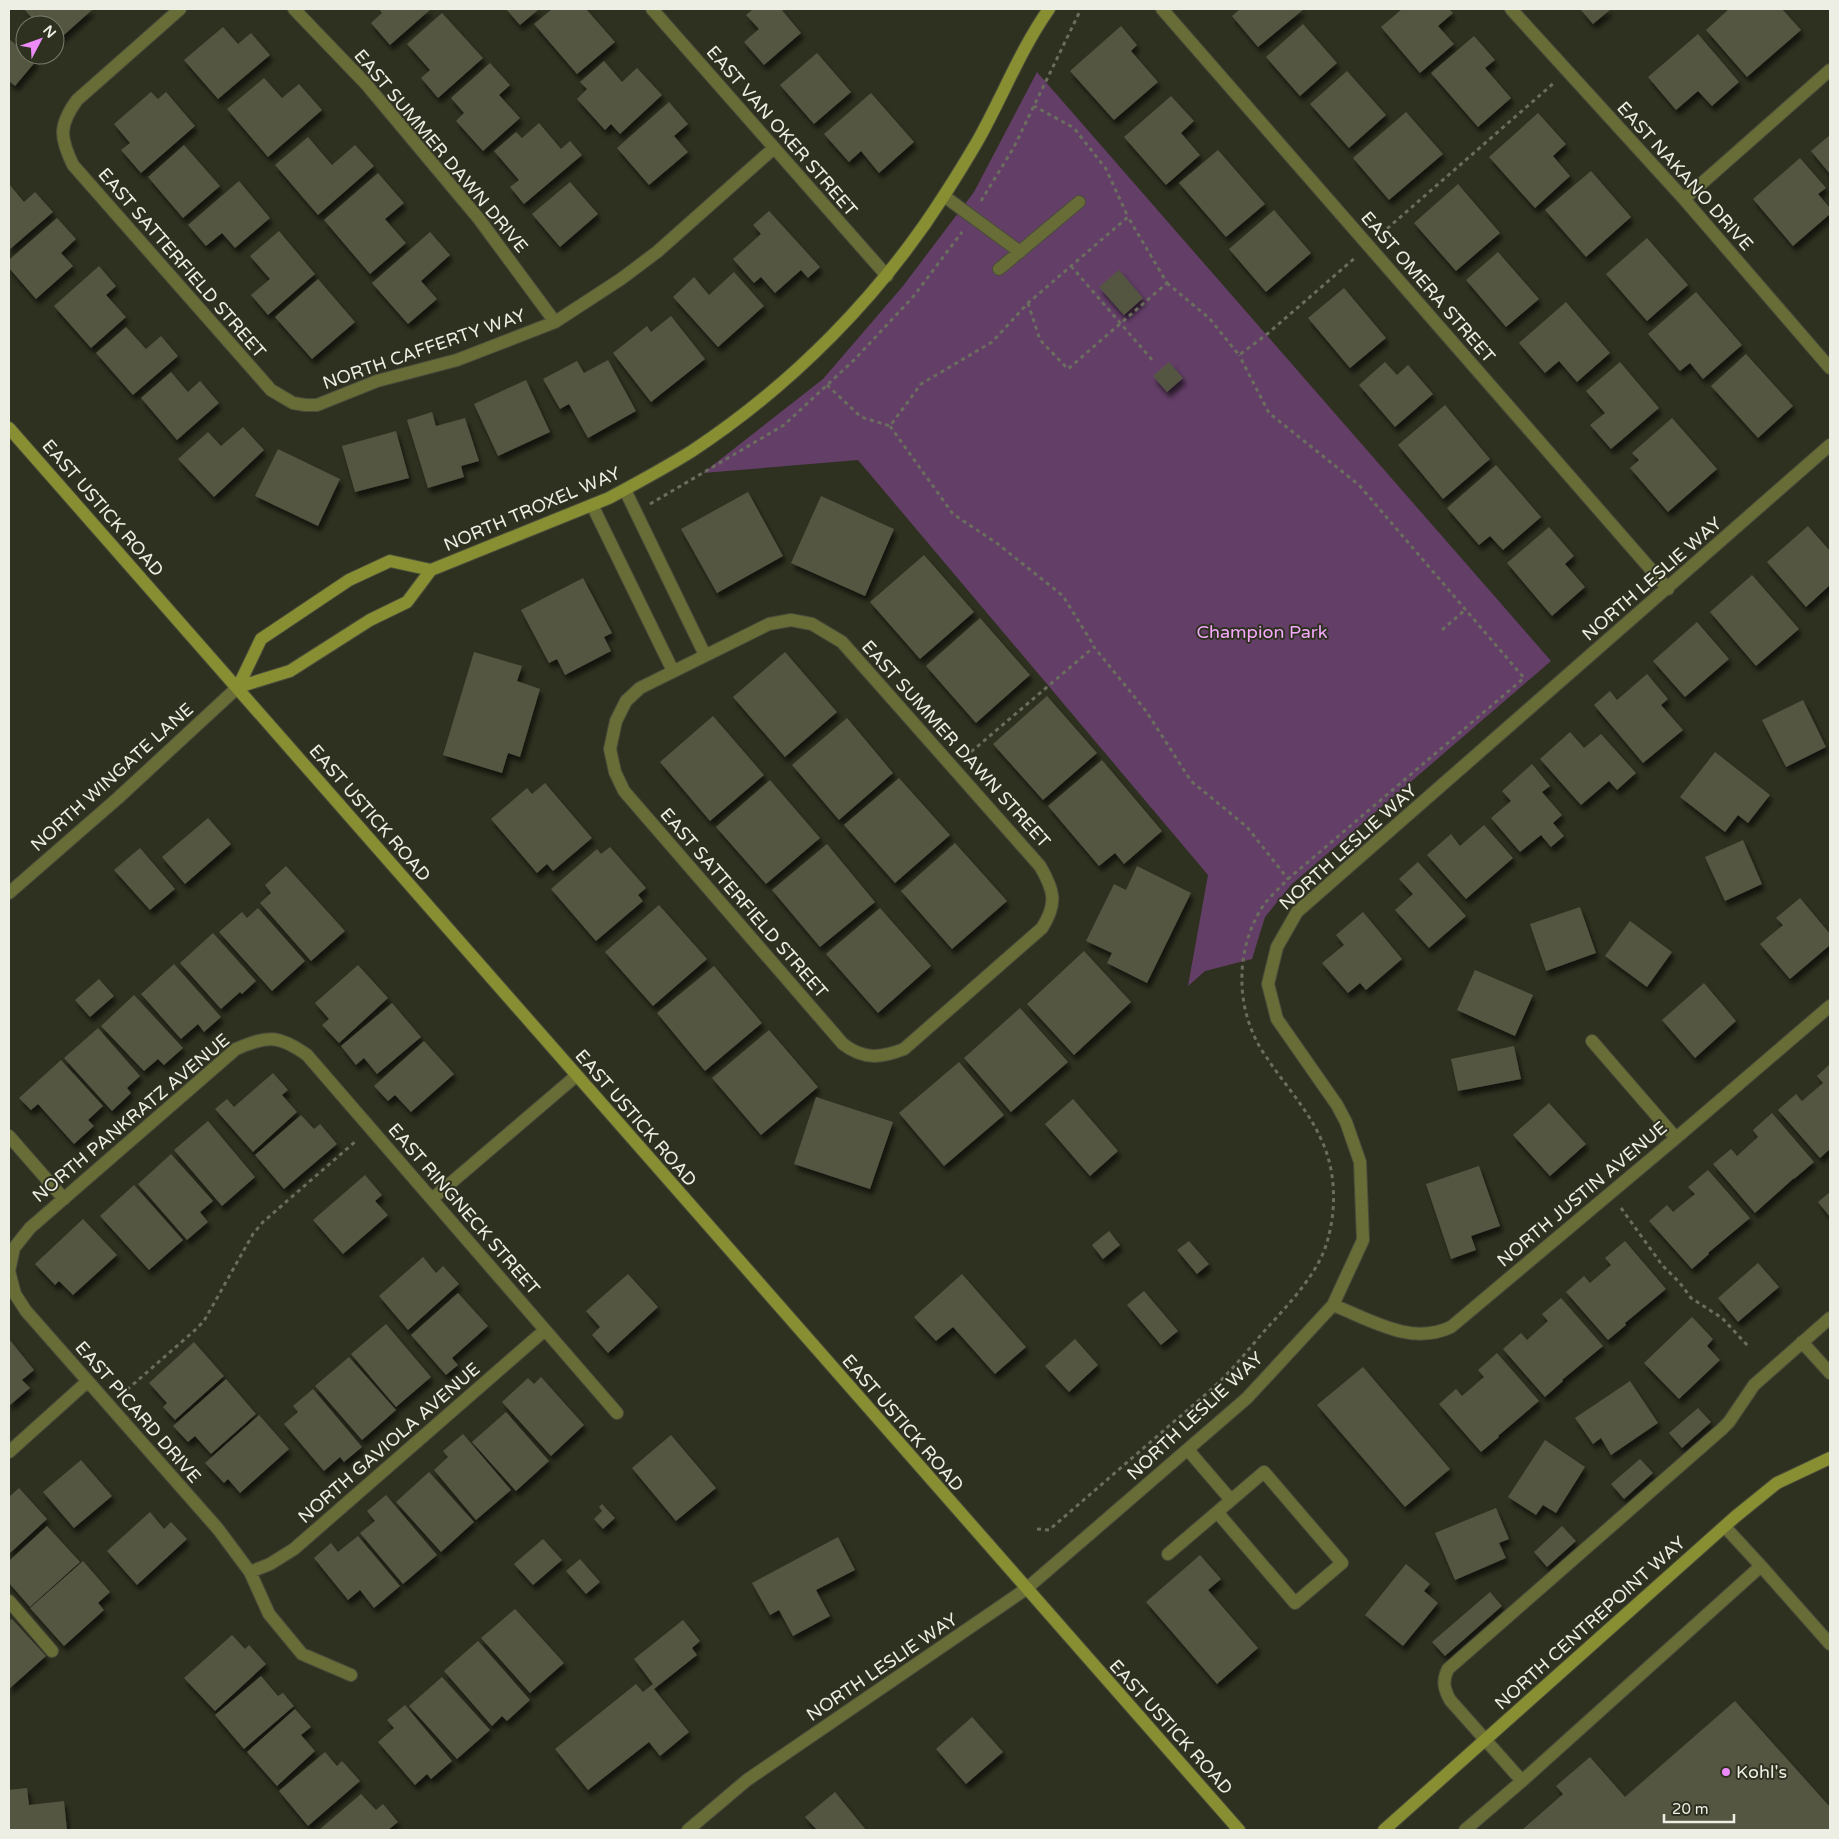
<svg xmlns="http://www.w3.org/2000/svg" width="1839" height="1839" viewBox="0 0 1839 1839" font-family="'Varela Round',sans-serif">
<defs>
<filter id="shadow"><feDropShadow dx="3" dy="5.5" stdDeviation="2.5" flood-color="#0009"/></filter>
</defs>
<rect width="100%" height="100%" fill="#2f3120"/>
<path fill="#633e67" d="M1037 72 1551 661 1291 885 1265 917 1252 959 1205 971 1188 986 1208 875 858 460 703 473 823 379 903 286 974 192Z"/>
<path fill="#545643" filter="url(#shadow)" d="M24 9H93L55 43V25H38Z
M379 9H431L390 45 371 23 382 13Z
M506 9H539L520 25Z
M552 9H586L615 42 577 74 534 24Z
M753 9H781L801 33 764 65 744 42 759 29 746 15Z
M1240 9H1304L1258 47 1232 16Z
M1402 9H1449L1453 13 1438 26 1454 44 1420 73 1381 27Z
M1580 9H1611L1593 24Z
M1729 9H1782L1801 30 1747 77 1706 30Z
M442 13 483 58 438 98 421 78 430 70 407 44Z
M1303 24 1337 63 1300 96 1266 57Z
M1121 26 1137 45 1131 51 1158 82 1114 120 1070 71Z
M223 27 238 44 251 33 270 55 218 99 184 60Z
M1698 34 1739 82 1712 106 1698 91 1676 110 1648 77Z
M1474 36 1495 60 1485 68 1511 98 1478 127 1431 73Z
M9 39 25 52V55H29L36 61 15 86 9 81Z
M817 53 851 92 814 124 780 85Z
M604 61 622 82 637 68 662 95 620 134 611 124 605 130 577 99 587 89 580 82Z
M490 63 510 85 499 95 520 118 483 151 456 121 464 113 451 98Z
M1347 71 1386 115 1349 148 1310 104Z
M264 78 282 98 299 84 322 110 268 157 227 109Z
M151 92 158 99 166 92 195 126 141 173 121 150 130 143 114 124Z
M871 93 914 142 879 173 861 151 849 162 824 134Z
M1171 96 1194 121 1181 133 1200 155 1166 185 1124 137Z
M669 102 688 124 674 136 688 152 649 185 617 148Z
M1406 112 1443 154 1389 200 1353 158Z
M1538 113 1566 144 1553 156 1570 176 1535 208 1489 157Z
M539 123 561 149 570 141 582 155 524 204 510 187 519 180 494 151 516 132 522 138Z
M1830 135V174L1811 151Z
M308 137 332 165 355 145 374 166 318 215 275 165Z
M184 145 220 186 183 218 148 177Z
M1218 150 1265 204 1226 237 1179 183Z
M1800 158 1826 188 1818 194 1830 208V214L1793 246 1753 199Z
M1591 171 1631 217 1586 257 1545 210Z
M378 173 404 203 385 219 406 243 370 274 324 220Z
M239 181 270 218 235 248 222 233 206 246 188 225Z
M570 182 598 214 560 247 532 214Z
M9 184 24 202 35 192 53 212 9 250Z
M1458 184 1500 233 1456 271 1414 223Z
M1274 210 1311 253 1266 292 1229 249Z
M769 211 820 267 808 278 801 270 775 293 761 277 754 283 733 259 761 234 753 225Z
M57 218 76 239 61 253 73 266 36 299 9 268V260Z
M279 231 315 274 268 315 251 295 270 279 250 256Z
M430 232 450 255 421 281 437 299 408 324 372 283Z
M1647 238 1688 285 1647 321 1606 274Z
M1498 252 1539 299 1506 327 1466 280Z
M99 266 116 286 106 295 126 317 91 348 54 306Z
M1119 270 1143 298 1124 315 1099 287Z
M734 272 764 306 718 347 673 297 694 277 709 295Z
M318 279 355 322 312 359 275 317Z
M1344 288 1386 338 1350 368 1308 318Z
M1696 292 1742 345 1703 379 1690 363 1680 371 1648 334Z
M1566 302 1610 353 1577 382 1559 361 1545 373 1519 343Z
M671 316 705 359 651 402 613 353 647 326 651 332Z
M126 327 146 349 161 336 178 356 133 395 96 353Z
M1746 354 1793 406 1758 438 1711 386Z
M608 360 636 411 588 438 569 404 560 409 543 379 577 361 584 373Z
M1169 362 1183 378 1167 392 1153 376Z
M1385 362 1397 375 1408 365 1433 394 1395 427 1359 385Z
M1620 362 1659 408 1611 449 1590 425 1605 413 1586 391Z
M171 372 188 392 200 381 219 403 177 440 141 398Z
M526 380 550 432 498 456 474 404Z
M1445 405 1490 459 1443 499 1398 445Z
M432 412 436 426 465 418 479 461 461 466 464 477 428 488 407 420Z
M1672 418 1717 469 1668 512 1630 468 1639 460 1632 453Z
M243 427 264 450 214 497 178 459 208 432 221 446Z
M396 431 409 478 355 492 342 446Z
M278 449 340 479 318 526 255 496Z
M1496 465 1541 517 1503 550 1490 536 1479 545 1447 508Z
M748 492 783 556 717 593 681 529Z
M821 496 894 529 865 596 791 563Z
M1808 526 1830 551V585L1806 607 1767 562Z
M1549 527 1574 556 1565 564 1585 587 1552 616 1507 563Z
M924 555 974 612 920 659 870 602Z
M1752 575 1799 629 1756 666 1710 612Z
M583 578 612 633 604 637 611 651 565 675 557 659 549 663 521 610Z
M980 618 1030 675 976 723 926 666Z
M1697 622 1729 659 1685 697 1653 661Z
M474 652 522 666 517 681 540 689 520 757 508 753 502 773 443 755Z
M785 652 837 712 785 757 733 697Z
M1647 674 1668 699 1661 705 1683 730 1643 763 1594 705 1610 691 1617 700Z
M1047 696 1097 753 1043 800 993 744Z
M1803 700 1826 747 1786 767 1762 720Z
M713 716 764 775 710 821 660 762Z
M847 718 893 773 839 820 792 765Z
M1570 732 1584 748 1601 734 1636 773 1617 790 1609 781 1581 805 1540 759Z
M1715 752 1770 795 1748 823 1738 815 1725 832 1680 797Z
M1102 760 1162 831 1124 864 1115 853 1099 866 1048 806Z
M1532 764 1550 786 1542 792 1562 815 1553 823 1564 836 1551 847 1541 835 1520 852 1491 818 1511 801 1502 791Z
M899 778 950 835 895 883 844 825Z
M770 780 820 838 766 884 716 827Z
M545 783 592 838 553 871 547 864 537 873 491 819 527 788 532 794Z
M208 818 231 844 185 884 162 857Z
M1484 825 1513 858 1466 899 1427 855 1451 834 1460 846Z
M1743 840 1762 884 1725 901 1705 857Z
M955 843 1007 901 952 949 901 891Z
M827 844 875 902 820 947 772 890Z
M610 847 646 888 638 895 643 901 596 941 551 889 597 849 601 854Z
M140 848 175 889 150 910 114 870Z
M1418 862 1466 916 1429 948 1395 910 1413 894 1399 879Z
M286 866 345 931 311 961 260 903 271 893 265 885Z
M1137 866 1191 893 1147 983 1107 963 1112 953 1086 941 1114 884 1126 890Z
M1800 898 1830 934V945L1790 979 1760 944 1783 925 1776 918Z
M659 905 707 959 653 1006 605 952Z
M1580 907 1596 953 1546 971 1530 924Z
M258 908 305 961 272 991 219 932 242 912 247 918Z
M880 908 931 966 878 1013 826 954Z
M1363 912 1402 959 1366 990 1360 983 1348 993 1322 963 1344 945 1336 935Z
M1630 921 1672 952 1647 987 1605 956Z
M213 933 256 981 242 994 240 992 221 1009 180 963Z
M1084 951 1131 1002 1074 1055 1027 1004Z
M174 964 221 1017 204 1032 198 1024 181 1039 141 994Z
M358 965 388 998 339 1043 322 1025 329 1019 315 1003Z
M714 966 762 1023 705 1071 657 1013Z
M1475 970 1533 995 1515 1036 1457 1010Z
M99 979 114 996 90 1017 75 1000Z
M1704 983 1736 1021 1695 1058 1662 1020Z
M134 995 183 1048 164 1065 158 1059 144 1071 101 1026Z
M392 1003 421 1037 377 1074 364 1058 356 1065 341 1046Z
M1020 1008 1068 1062 1011 1112 964 1058Z
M98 1028 140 1076 127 1088 131 1093 112 1111 64 1058Z
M769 1030 818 1087 761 1135 712 1078Z
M424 1041 454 1074 411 1112 395 1095 388 1101 374 1086Z
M1514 1046 1521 1079 1458 1091 1451 1059Z
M61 1060 103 1106 88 1120 94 1126 74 1144 38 1104 31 1110 19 1098Z
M959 1062 1004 1115 944 1166 899 1113Z
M1830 1064V1149L1820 1158 1778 1110 1796 1094 1802 1101 1823 1083 1817 1076Z
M273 1073 288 1090 282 1095 297 1112 253 1152 215 1109 227 1099 234 1107Z
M816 1097 893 1122 870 1189 794 1164Z
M1073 1099 1118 1151 1090 1176 1045 1124Z
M1549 1103 1586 1144 1550 1176 1513 1135Z
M1772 1113 1814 1162 1794 1179V1178L1755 1213 1713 1164 1731 1149 1737 1156 1758 1137 1753 1130Z
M301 1115 314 1129 320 1124 337 1144 284 1189 255 1155Z
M208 1121 255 1177 222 1206 174 1150Z
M171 1154 213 1201 200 1212 208 1222 187 1240 138 1184Z
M1479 1166 1500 1226 1471 1236 1476 1250 1451 1259 1426 1184Z
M1708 1170 1750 1218 1708 1253 1709 1254 1692 1269 1649 1221 1667 1205 1673 1212 1685 1202 1695 1194 1688 1187Z
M365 1175 382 1195 375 1201 388 1215 343 1254 313 1220Z
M134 1185 183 1240 149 1270 100 1216Z
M1830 1192V1217L1818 1202Z
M83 1219 117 1255 73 1295 59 1281 55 1285 35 1264Z
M1109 1231 1120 1245 1103 1259 1092 1245Z
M1189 1241 1209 1264 1197 1274 1177 1250Z
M1625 1241 1666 1289 1625 1323 1626 1325 1608 1340 1566 1292 1584 1276 1590 1283 1611 1265 1605 1258Z
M423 1257 436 1273 443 1266 459 1284 408 1330 379 1296Z
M1758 1263 1779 1287 1738 1322 1718 1298Z
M628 1274 658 1307 608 1353 592 1335 600 1327 586 1311Z
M962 1274 1026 1347 995 1374 953 1327 936 1341 914 1317Z
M1144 1291 1178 1331 1161 1345 1127 1305Z
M458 1293 488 1326 452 1358 458 1365 446 1375 411 1335Z
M1561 1298 1603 1346 1562 1380 1563 1381 1545 1397 1503 1349 1521 1333 1527 1340 1548 1321 1542 1314Z
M1692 1317 1713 1339 1707 1346 1720 1360 1679 1399 1644 1363Z
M386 1324 431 1377 396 1407 351 1354Z
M9 1339 34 1370 22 1380 30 1388 9 1406Z
M1075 1339 1098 1365 1069 1392 1045 1366Z
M194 1342 224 1376 175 1420 163 1407 167 1403 149 1383Z
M1497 1353 1539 1401 1498 1436 1499 1437 1481 1452 1439 1404 1456 1389 1462 1396 1484 1377 1478 1370Z
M349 1357 396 1410 362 1440 315 1386Z
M1363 1367 1450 1469 1405 1507 1317 1405Z
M541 1377 584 1425 551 1456 502 1402 528 1378 534 1384Z
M226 1379 256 1414 211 1454 195 1436 188 1442 173 1426Z
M1630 1381 1658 1423 1611 1455 1601 1438 1593 1444 1575 1418Z
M313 1389 362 1447 344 1462 340 1457 324 1471 284 1424 298 1412 293 1406Z
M1698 1408 1711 1422 1682 1448 1669 1433Z
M506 1412 549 1461 516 1491 472 1442Z
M259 1415 289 1449 240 1493 228 1479 224 1483 205 1463Z
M463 1434 511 1490 476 1520 434 1470 448 1457 443 1451Z
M671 1435 716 1488 676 1521 632 1468Z
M1545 1440 1585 1467 1556 1513 1543 1505 1536 1515 1508 1497Z
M1640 1459 1653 1473 1624 1499 1611 1484Z
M81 1460 112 1496 74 1528 43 1492Z
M429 1472 474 1522 441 1552 396 1502Z
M19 1488 47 1519 9 1554V1497Z
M386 1495 437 1555 403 1584 360 1533 375 1521 367 1511Z
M602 1504 615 1518 603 1529 594 1519 602 1511 599 1507Z
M1496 1508 1509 1539 1499 1543 1506 1558 1455 1580 1435 1533Z
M150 1512 164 1529 171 1522 187 1539 137 1585 107 1551Z
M47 1526 80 1562 30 1607 9 1583V1561Z
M1562 1526 1576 1541 1547 1567 1534 1552Z
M358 1536 400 1586 374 1608 360 1590 348 1600 314 1558 331 1543 338 1552Z
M838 1537 855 1570 816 1590 830 1616 793 1636 779 1610 770 1615 752 1583Z
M543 1539 562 1560 533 1585 514 1564Z
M1200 1555 1221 1579 1208 1590 1258 1648 1217 1684 1146 1602Z
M580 1559 600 1582 586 1594 566 1571Z
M83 1561 110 1592 98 1603 104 1610 64 1646 30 1608Z
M1406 1564 1430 1584 1424 1591 1438 1603 1403 1646 1365 1615Z
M1490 1592 1502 1606 1445 1656 1432 1642Z
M515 1609 564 1663 530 1693 481 1638Z
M9 1617 11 1620 12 1619 46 1656 9 1689Z
M683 1620 700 1641 692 1648 697 1655 654 1689 689 1732 660 1756 649 1742 588 1790 555 1749 636 1684 643 1692 653 1684 634 1659Z
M232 1635 245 1649 249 1645 266 1664 215 1711 184 1678Z
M478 1641 530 1700 507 1721 502 1716 492 1726 444 1671Z
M261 1676 278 1696 283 1693 294 1706 244 1749 215 1715Z
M442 1677 490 1730 457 1759 409 1706Z
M1735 1701 1830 1807V1830H1522L1563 1794 1556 1786 1590 1757 1625 1797Z
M405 1705 452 1761 431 1779 427 1774 415 1785 378 1742 394 1728 387 1720Z
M295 1709 311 1727 301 1735 315 1751 277 1786 247 1752Z
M972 1717 1003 1752 966 1784 936 1749Z
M325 1752 337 1766 342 1761 360 1781 308 1826 279 1791Z
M27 1788 29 1805 64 1801 67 1830H9V1790Z
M835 1792 866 1830H817L805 1817Z
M361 1794 376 1810 383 1804 398 1822 388 1830H319Z"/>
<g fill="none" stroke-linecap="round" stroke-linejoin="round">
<g stroke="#4a4c3b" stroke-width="14">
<path id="lane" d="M944 196 1020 252
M999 269 1079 202
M1802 1342 1830 1373
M1188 1450 1231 1500
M1168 1554 1264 1472 1342 1563 1295 1603 1217 1512
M1761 1566 1830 1644
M1522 1781 1450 1700C1444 1689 1442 1681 1448 1669L1722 1429 1729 1422 1754 1385 1830 1318
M1465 1830 1522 1781 1761 1566 1725 1527"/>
</g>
<g stroke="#4a4c3b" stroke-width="14">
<path id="street" d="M180 9 77 100C58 126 60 138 73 165L271 390 293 403 305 405H317L377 381 457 360 555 322 621 279 657 252 774 148
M294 9 366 84 479 219 555 322
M652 9 887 276
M1162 9 1668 589
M1511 9 1684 199 1830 368
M1684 199 1830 70
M625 490 705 655
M592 505 673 671
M791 620 812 624 842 642 1040 866C1054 890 1058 903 1042 928L904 1049C881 1058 864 1060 843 1044L624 791 615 772 610 749 616 721 626 701 640 688 769 624Z
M9 893 118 798 238 687
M1592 1041 1676 1138
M9 1136 64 1199
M432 1199 576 1076
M1333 1305C1371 1320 1411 1346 1451 1327L1676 1138 1830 1006
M9 1452 88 1381
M250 1572 270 1564 294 1549 545 1330
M9 1601 52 1651
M351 1675 302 1654 269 1614 250 1572 218 1529 26 1311 15 1294 9 1271 14 1248 30 1228 236 1049C268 1035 279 1035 307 1055L617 1413
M688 1830 747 1780 1026 1589 1247 1398 1333 1305 1363 1240 1360 1162 1346 1122 1337 1105 1277 1019 1268 984 1277 947 1297 912 1830 445"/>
</g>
<g stroke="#4a4c3b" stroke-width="14">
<path id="secondary" d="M9 428 1239 1830
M390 561 431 570 407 602 370 620 290 671 238 687 261 639 349 580Z
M431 570 609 498C637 483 665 468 692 451 792 385 881 295 945 194 956 177 967 159 977 142 1002 98 1020 50 1049 9
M1384 1830 1735 1517 1777 1483 1830 1458"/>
</g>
<path stroke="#6b6d5e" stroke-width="3" stroke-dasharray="4 4" stroke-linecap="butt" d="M981 201 1014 147 1081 9
M1381 234 1555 82
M1071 266 1153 361
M1167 283 1209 318 1239 355 1266 335 1356 257
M1028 303 1040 340 1068 369 1167 283 1128 217
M827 385 861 417 890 426 921 384 992 342 1028 303 1128 217 1106 169 1074 128 1034 106
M890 426 953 514 998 544 1063 596 1094 646
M650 504 784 425 854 360 913 297 962 232
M1442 630 1465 610
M965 757 1094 647 1146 711 1191 781 1247 827 1288 879
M1621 1208 1662 1265 1680 1283 1691 1298 1722 1318 1749 1347
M121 1395 194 1331 204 1321 253 1234 263 1222 357 1140
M1037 1529 1049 1530C1086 1498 1124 1465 1162 1432 1180 1416 1199 1401 1217 1384 1235 1367 1251 1346 1268 1327 1289 1304 1319 1272 1327 1242 1337 1209 1336 1170 1321 1139 1307 1108 1283 1083 1265 1055 1235 1012 1234 950 1263 906 1270 896 1280 888 1288 879L1524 678 1359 485 1269 413 1239 355"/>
<use href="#lane" stroke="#686c37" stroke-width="12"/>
<use href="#street" stroke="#686c37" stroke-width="12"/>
<use href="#secondary" stroke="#888e32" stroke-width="12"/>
</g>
<circle fill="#ed8cf9" stroke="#2f3120" stroke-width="2" cx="1726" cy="1772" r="5"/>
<g text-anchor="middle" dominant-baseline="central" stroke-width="4" stroke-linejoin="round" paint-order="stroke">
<g font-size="18" fill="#eeefe4" stroke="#2f3120">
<text transform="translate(782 131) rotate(49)">EAST VAN OKER STREET</text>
<text transform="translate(441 151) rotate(50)">EAST SUMMER DAWN DRIVE</text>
<text transform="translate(1685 176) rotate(48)">EAST NAKANO DRIVE</text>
<text transform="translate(182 263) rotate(49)">EAST SATTERFIELD STREET</text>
<text transform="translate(1428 287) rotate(49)">EAST OMERA STREET</text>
<text transform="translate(424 349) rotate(-19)">NORTH CAFFERTY WAY</text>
<text transform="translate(103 508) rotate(49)">EAST USTICK ROAD</text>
<text transform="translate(532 509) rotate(-23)">NORTH TROXEL WAY</text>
<text transform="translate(1652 579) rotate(-41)">NORTH LESLIE WAY</text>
<text transform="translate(956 744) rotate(48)">EAST SUMMER DAWN STREET</text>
<text transform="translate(112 777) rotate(-42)">NORTH WINGATE LANE</text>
<text transform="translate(370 813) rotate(49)">EAST USTICK ROAD</text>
<text transform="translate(1348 847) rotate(-42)">NORTH LESLIE WAY</text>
<text transform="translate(744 903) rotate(49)">EAST SATTERFIELD STREET</text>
<text transform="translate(131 1118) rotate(-40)">NORTH PANKRATZ AVENUE</text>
<text transform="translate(636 1118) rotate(49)">EAST USTICK ROAD</text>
<text transform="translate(1582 1194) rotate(-40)">NORTH JUSTIN AVENUE</text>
<text transform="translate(464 1209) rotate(49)">EAST RINGNECK STREET</text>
<text transform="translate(138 1412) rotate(49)">EAST PICARD DRIVE</text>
<text transform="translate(1195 1416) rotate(-43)">NORTH LESLIE WAY</text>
<text transform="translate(903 1423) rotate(49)">EAST USTICK ROAD</text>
<text transform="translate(389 1443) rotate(-41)">NORTH GAVIOLA AVENUE</text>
<text transform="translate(1590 1623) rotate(-42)">NORTH CENTREPOINT WAY</text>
<text transform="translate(882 1667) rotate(-34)">NORTH LESLIE WAY</text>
<text transform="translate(1171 1727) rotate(48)">EAST USTICK ROAD</text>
</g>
<g font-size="18" fill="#f4a9fc" stroke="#2f3120">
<text x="1262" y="632">Champion Park</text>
</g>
<g font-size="18" fill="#eeefe4" stroke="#2f3120" text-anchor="start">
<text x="1736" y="1772">Kohl's</text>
</g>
</g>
<rect width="1839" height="1839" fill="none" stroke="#eeefe4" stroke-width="20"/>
<g transform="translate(40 40) rotate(49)"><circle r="24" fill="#2f3120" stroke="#7b7d6e"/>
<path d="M0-4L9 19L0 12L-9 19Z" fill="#ed8cf9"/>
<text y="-8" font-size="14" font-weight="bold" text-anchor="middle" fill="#eeefe4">N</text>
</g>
<path d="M1664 1814v8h70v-8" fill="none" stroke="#eeefe4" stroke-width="2.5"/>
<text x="1672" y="1814" font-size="15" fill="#eeefe4" stroke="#2f3120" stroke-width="4" paint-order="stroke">20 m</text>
</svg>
